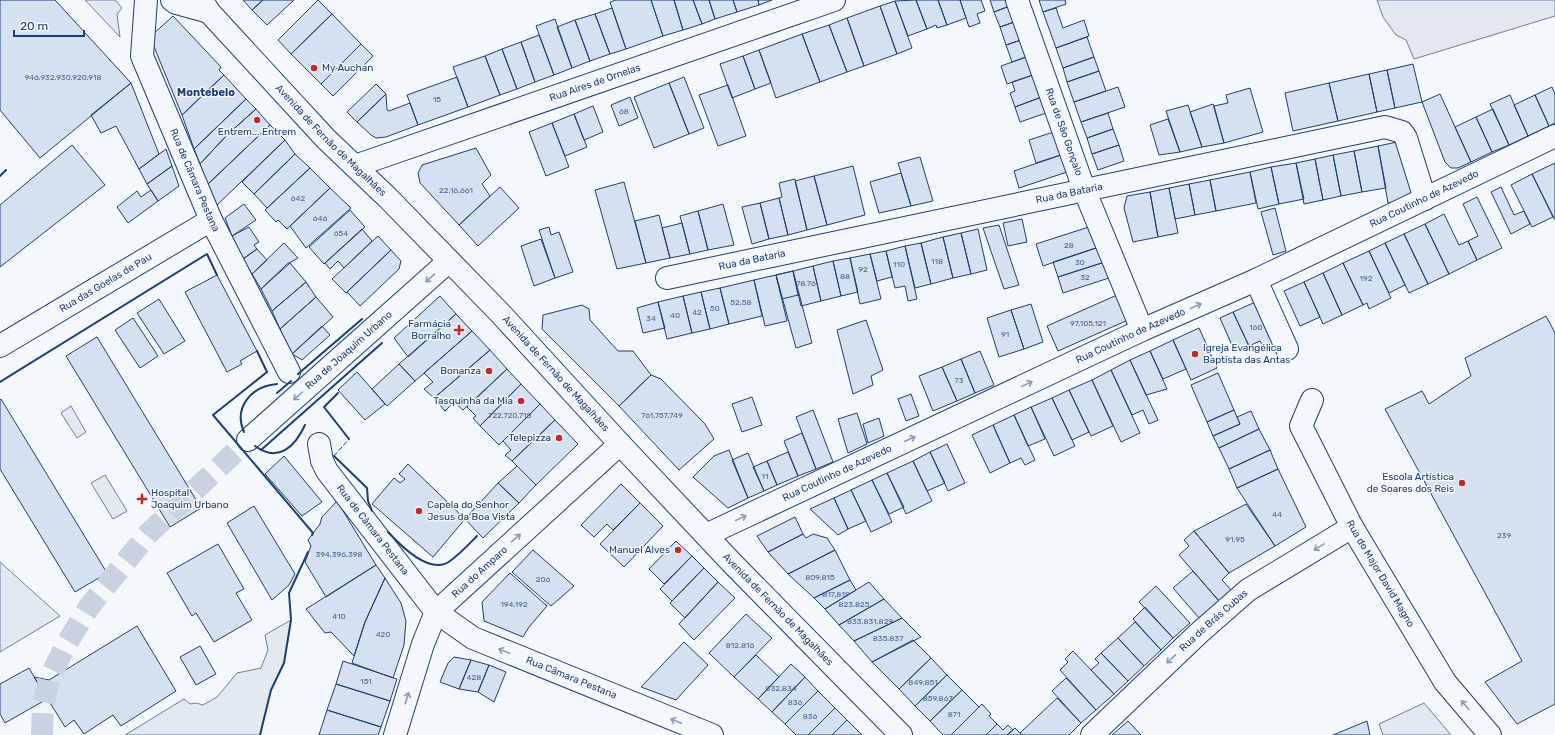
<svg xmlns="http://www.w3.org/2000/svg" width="1555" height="735" viewBox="0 0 1555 735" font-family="Rubik,sans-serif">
<rect width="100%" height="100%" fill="#f4f7fb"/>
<path fill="#e3e9f0" stroke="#687fa3" d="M85 0H115L122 8 117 14 120 37Z
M71 406 86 432 77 438 61 413Z
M105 475 127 511 113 519 91 483Z
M0 562 60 616 0 652Z
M291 620 284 663 271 690 260 735H125L184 699 190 704 196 703 203 705 217 697 237 673 261 668 268 650 265 635Z
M1424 703 1451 735H1383L1379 724Z"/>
<path fill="#e3e8f0" stroke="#687fa3" d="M1377 0H1555V16L1414 59 1406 40 1396 35 1383 17Z"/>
<path fill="#d5e0f0" stroke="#1d3f73" d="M0 0H55L131 83 40 158 0 110Z
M243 0H263L252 10Z
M263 0H294L267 25 252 10Z
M318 0 332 14 291 54 278 40Z
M616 0H651L663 36 626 49 610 2Z
M651 0H674L683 30 663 36Z
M674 0H693L702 24 683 30Z
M693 0H709L715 19 702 24Z
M709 0H733L737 12 715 19Z
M733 0H758L759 5 737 12Z
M758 0H772L759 5Z
M916 0H938L947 25 937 28 936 25 927 29Z
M916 0 927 29 908 36 895 1Z
M938 0H960L966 18 947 25Z
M960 0H981L985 11 977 14 980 23 969 27Z
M990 0H1013L1015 4 994 12Z
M1039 0H1065L1066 4 1043 12Z
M895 1 912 48 897 54 880 6Z
M1015 4 1020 20 1000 27 994 12Z
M880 6 897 54 864 66 847 18Z
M612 8 626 49 610 54 595 14Z
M1056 8 1063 28 1084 20 1089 36 1056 48 1043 12Z
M332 14 361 44 321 84 291 54Z
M595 14 610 54 590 61 575 20Z
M173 16 221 67 219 70 224 75 182 115 150 37Z
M847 18 864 66 847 72 829 25Z
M555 19 572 68 554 75 536 26Z
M575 20 590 61 572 68 557 27Z
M1020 20 1027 38 1006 45 1000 27Z
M829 25 847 72 820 82 802 34Z
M802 34 820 82 776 98 759 50Z
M539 35 554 75 535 82 521 42Z
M1087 37 1094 57 1063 68 1056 48Z
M1027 38 1032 55 1012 62 1006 45Z
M521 42 535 82 517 89 502 49Z
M361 44 373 56 333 96 321 84Z
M502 49 517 89 500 95 485 56Z
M759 50 771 83 755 89 743 56Z
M1032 55 1039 73 1007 84 1001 66Z
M485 56 500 95 468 107 453 67Z
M743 56 755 89 732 98 720 64Z
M1094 57 1099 71 1067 82 1063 68Z
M1413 64 1422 102 1395 108 1387 70Z
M1387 70 1395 108 1377 112 1369 74Z
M1099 71 1106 91 1074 102 1067 82Z
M1039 73 1047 95 1015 107 1010 93 1015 91 1012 82Z
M1369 74 1377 112 1338 121 1329 83Z
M224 75 246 99 194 149 182 115Z
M457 77 468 107 418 125 407 95Z
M684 77 704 128 689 134 669 83Z
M131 83 159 154 139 169 116 126 101 133 91 115Z
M669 83 689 134 654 148 634 97Z
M1329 83 1338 121 1293 131 1285 93Z
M376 84 386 94 357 122 347 112Z
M728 85 746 136 718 146 699 95Z
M1118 87 1125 107 1081 122 1074 102Z
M1552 87 1555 94V123L1549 126 1535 95Z
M1250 88 1263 132 1224 143 1214 106 1228 103 1226 95Z
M386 94 387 110 389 111 410 103 418 125 386 137 376 138 371 135 357 122Z
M1440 94 1471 162 1458 168H1451L1445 162 1422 102Z
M1047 95 1052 111 1020 122 1015 107Z
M1510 95 1528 136 1509 145 1490 104Z
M1535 95 1549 126 1528 136 1514 105Z
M630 97 638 118 619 126 611 105Z
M246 99 256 109 227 135 200 164 194 149Z
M1213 104 1224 143 1202 147 1190 112Z
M1188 105 1202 147 1180 152 1166 111Z
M593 106 603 132 584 140 574 114Z
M256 109 270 125 207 185 200 164 227 135Z
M1493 109 1509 145 1492 152 1476 117Z
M1108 113 1113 129 1087 138 1081 122Z
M574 114 587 147 565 156 552 123Z
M1476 117 1492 152 1471 162 1455 127Z
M1168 119 1180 152 1159 155 1150 125Z
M552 123 569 167 546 176 529 132Z
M270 125 285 140 217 205 210 197 207 185Z
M1113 129 1119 145 1092 154 1087 138Z
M1060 130 1067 153 1036 163 1029 140Z
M285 140 295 154 254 194 242 182Z
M1402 141 1413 198 1388 203 1378 146Z
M72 145 105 185 0 267V205Z
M1119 145 1124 161 1098 170 1092 154Z
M1378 146 1386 188 1362 192 1354 151Z
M476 148 491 175 482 184 490 196 459 225 420 183 418 173 422 165Z
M166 149 172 166 147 184 139 169Z
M1354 151 1362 192 1341 196 1333 155Z
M1067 153 1073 170 1019 188 1014 171Z
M295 154 310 168 267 208 254 194Z
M1333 155 1341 196 1323 200 1315 159Z
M920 157 933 201 911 206 898 163Z
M1315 159 1323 200 1304 204 1296 163Z
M1296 163 1304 199 1279 204 1271 167Z
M1555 163V220L1532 174Z
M172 166 179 186 158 201 147 184Z
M853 166 865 215 827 225 814 176Z
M1271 167 1279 204 1258 209 1250 172Z
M310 168 330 188 287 229 278 220 276 222 265 210Z
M1250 172 1256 203 1216 211 1210 180Z
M901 173 911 206 879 213 870 182Z
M1532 174 1553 217 1532 227 1511 185Z
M814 176 827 225 807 230 795 181Z
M795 179 807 230 788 235 779 198 782 197 779 183Z
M1210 180 1216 211 1195 215 1189 184Z
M624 182 646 263 617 269 595 190Z
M1189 184 1195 215 1175 219 1169 188Z
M500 187 519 208 478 246 459 225Z
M1501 187 1514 215 1524 211 1530 224 1511 234 1491 192Z
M330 188 351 208 306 248 290 226Z
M1169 188 1178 233 1158 237 1150 192Z
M151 190 158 201 128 223 117 207 137 191 141 197Z
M1150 192 1158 237 1133 242 1124 208 1127 196Z
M1477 197 1502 248 1477 260 1468 241 1478 236 1463 204Z
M779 198 788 235 769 239 760 203Z
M760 203 769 239 752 244 742 207Z
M244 204 256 220 232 236 225 218Z
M723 204 734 245 708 250 698 211Z
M1275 208 1286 251 1273 255 1261 212Z
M350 210 365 227 324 264 309 247Z
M698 211 708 250 690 254 680 216Z
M1444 214 1459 245 1468 241 1477 260 1449 274 1425 224Z
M659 215 670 258 646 263 635 221Z
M1022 219 1027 242 1008 246 1003 223Z
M682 223 690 254 670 258 662 228Z
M1425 224 1449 274 1428 284 1404 234Z
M999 225 1019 285 1004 289 983 228Z
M1095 225 1102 246 1043 266 1036 244Z
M249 227 259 242 254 245 257 249 243 259 232 236Z
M549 227 551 235 559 232 573 272 555 278 539 230Z
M362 229 372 241 344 268 338 261 330 269 325 263Z
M978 229 987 270 971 274 961 233Z
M961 233 971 274 953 278 943 237Z
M1404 234 1428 284 1409 293 1385 243Z
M378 236 391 250 346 293 332 279Z
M943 237 953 278 931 284 921 243Z
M541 239 555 278 534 286 521 246Z
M284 243 298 258 287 264 261 289 252 274Z
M921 243 931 284 915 288 905 246Z
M1385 243 1405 285 1389 293 1369 251Z
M905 246 917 299 908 301 905 286 895 288 886 251Z
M1102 246 1108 261 1058 277 1053 262Z
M257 249 267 260 252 274 243 259Z
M391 250 401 261 399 269 360 306 347 292Z
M886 251 892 277 877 281 870 254Z
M1369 251 1391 298 1369 309 1367 303 1363 305 1343 263Z
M870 254 881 299 860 304 850 258Z
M850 258 858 292 841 296 833 261Z
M833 261 841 296 821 301 813 266Z
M1108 261 1112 277 1063 293 1058 277Z
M290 263 306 282 272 311 261 289Z
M1343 263 1363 305 1342 315 1323 273Z
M813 266 821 301 801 306 793 271Z
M793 271 798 295 782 299 776 275Z
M793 271 812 343 796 348 776 275Z
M1323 273 1342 315 1323 324 1304 282Z
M217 275 257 351 240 361 242 364 227 372 185 292Z
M776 275 787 321 765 326 754 280Z
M754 280 762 316 729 324 720 288Z
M306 282 316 297 280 329 272 311Z
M1304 282 1320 317 1300 326 1284 291Z
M720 288 729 324 710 329 701 292Z
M701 292 710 329 692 333 683 296Z
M1117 295 1128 320 1058 351 1047 326Z
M440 296 456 314 408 357 394 338Z
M683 296 692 333 667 339 658 302Z
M316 297 333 317 292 354 280 329Z
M159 299 185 341 164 354 137 313Z
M1260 300 1284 354 1278 356 1274 346 1265 350 1260 341 1249 346 1233 312Z
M658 302 665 328 643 333 637 308Z
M1031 304 1043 342 1024 349 1011 310Z
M582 305 589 309 590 320 618 351H633L651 375 619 406 542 329 543 315Z
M1011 310 1024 349 999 357 987 318Z
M1233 312 1249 346 1235 352 1220 318Z
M456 314 472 331 415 381 399 364Z
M1546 316 1555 333V704L1517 724 1485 682 1522 661 1385 409 1422 391 1429 404 1471 376 1465 358Z
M133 318 158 356 140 368 115 330Z
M866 320 883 370 871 376 873 385 853 394 837 330Z
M322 326 330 335 302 360 292 354Z
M1199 328 1217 368 1191 380 1173 340Z
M472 331 490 350 434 398 424 389 433 382 424 373Z
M97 337 201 508 170 527 66 356Z
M1173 340 1186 369 1163 379 1150 351Z
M490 350 507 369 463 410 454 402 445 411 434 398Z
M980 351 994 385 975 393 961 359Z
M1150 351 1167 389 1146 395 1130 360Z
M961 359 975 393 957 401 942 367Z
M1130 360 1158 420 1149 424 1143 410 1132 415 1111 370Z
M399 364 415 381 387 406 372 389Z
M942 367 957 401 933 411 919 376Z
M507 369 521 384 480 426 473 418 476 416 467 407Z
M1111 370 1140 433 1121 442 1092 380Z
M357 372 385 404 365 420 338 390Z
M1218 373 1234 410 1207 422 1191 385Z
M651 375 661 379 705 424 714 439 679 470 619 406Z
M1092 380 1113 426 1091 436 1069 390Z
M521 384 540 404 499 445 480 426Z
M1069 390 1089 432 1072 440 1052 398Z
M911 394 919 416 906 421 898 399Z
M752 397 762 425 742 432 732 404Z
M1052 398 1075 446 1054 456 1031 407Z
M1 399 107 573 75 592 0 469V400Z
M540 404 555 420 512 461 505 455 511 450 503 441Z
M1031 407 1045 439 1028 446 1014 415Z
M813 410 833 462 816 469 796 417Z
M1234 410 1240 424 1213 436 1207 422Z
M1251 411 1259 429 1219 448 1213 436 1240 424 1237 417Z
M857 413 867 444 848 453 838 419Z
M1014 415 1035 460 1025 465 1021 458 1010 463 993 425Z
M879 418 884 436 868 443 863 424Z
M555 420 578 444 536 485 512 461Z
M993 425 1010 463 990 473 972 435Z
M1259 429 1270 450 1229 469 1219 448Z
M802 433 816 469 798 476 784 441Z
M947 444 965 483 948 491 930 452Z
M729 450 748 498 728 508 693 477 714 456Z
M1270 450 1278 469 1237 488 1229 469Z
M788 452 798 476 777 485 767 461Z
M930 452 945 483 927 491 913 461Z
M748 453 764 491 748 498 732 460Z
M284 456 322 502 302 516 265 474Z
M767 461 777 485 764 491 753 467Z
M913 461 932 501 906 514 887 473Z
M408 464 465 519 433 557 372 504 394 478 400 483 405 479 399 474Z
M517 466 536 485 519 503 498 483Z
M1278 469 1306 527 1275 546 1237 488Z
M887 473 904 507 889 514 872 480Z
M872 480 892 522 871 532 851 490Z
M498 483 519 503 483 538 465 519Z
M621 484 640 503 613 530 607 524 594 537 581 525Z
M851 490 866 521 848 529 834 498Z
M834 498 848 529 838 535 810 509Z
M337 501 376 565 326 597 305 562 311 546 308 540 320 524 322 517Z
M640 503 663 526 624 567 600 544Z
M1246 504 1275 546 1229 573 1194 531Z
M254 506 295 574 289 585 272 600 227 523Z
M795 517 803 534 768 552 757 536Z
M1194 531 1229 573 1222 580 1231 590 1219 601 1179 555 1189 546 1184 540Z
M803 534 806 538 813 534 827 538 835 550 788 574 768 552Z
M676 541 692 556 664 584 649 569Z
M218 544 244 589 236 593 252 620 214 642 196 613 192 616 167 573Z
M533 550 574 586 551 606 512 572Z
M835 550 850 580 814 598 788 574Z
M692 556 704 568 672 601 660 589Z
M376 565 385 578 365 622 354 656 331 632 325 633 306 609Z
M704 568 718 582 685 618 670 603Z
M1193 571 1219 601 1199 618 1173 588Z
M510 573 547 606 529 627 523 637 484 621 482 602Z
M385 578 401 603 406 621 404 645 393 678 352 663 365 622Z
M850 580 856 590 825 609 814 598Z
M718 582 735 598 694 640 679 624Z
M869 582 884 599 839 625 825 609Z
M1156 586 1190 623 1173 638 1139 602Z
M884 599 902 618 854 641 839 625Z
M1145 607 1173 638 1161 650 1133 619Z
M746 614 772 638 734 677 709 653Z
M902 618 921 637 872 662 854 641Z
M1135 622 1161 650 1144 666 1118 638Z
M137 626 176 691 121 726 113 715 84 734 74 720 65 727 34 677 49 680Z
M1118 638 1144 666 1128 681 1101 653Z
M913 640 931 658 899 689 872 662Z
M684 642 708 665 676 700 641 687Z
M200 646 216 674 196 685 180 657Z
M1073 651 1114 694 1096 710 1060 670 1068 662 1065 659Z
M1101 653 1128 681 1114 694 1091 670 1099 663 1095 659Z
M756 655 779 677 758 699 734 677Z
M454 657 471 660 459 689 440 682 448 663Z
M931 658 947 675 915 706 899 689Z
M471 660 489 665 478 692 459 689Z
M343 661 397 679 390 701 336 684Z
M791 664 805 677 772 712 758 699Z
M489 665 506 672 494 702 478 692Z
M29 668 47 699 5 723 0 714V684Z
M947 675 962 690 930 721 915 706Z
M805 677 818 691 785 724 772 712Z
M1066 678 1096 710 1081 723 1052 691Z
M336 684 390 701 381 727 327 710Z
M962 690 979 707 951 735H943L930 721Z
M818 691 835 708 808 735H796L785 724Z
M1057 698 1081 723 1069 735H1022L1020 733Z
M982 704 991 714 989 716 997 724 986 735H951Z
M835 708 847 720 832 735H808Z
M327 710 381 727 378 735H319Z
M847 720 862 735H832Z
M1128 721 1141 735H1112Z
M1367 721 1370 735H1333Z
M997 724 1003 730 1008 725 1013 730 1007 735H986Z
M1015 728 1022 735H1007L1013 730Z"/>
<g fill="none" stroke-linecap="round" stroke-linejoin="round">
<path stroke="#c9d2e0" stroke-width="22" stroke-dasharray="22 11" stroke-linecap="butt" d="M42 735 43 705 50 677 67 643 89 607 148 534 248 440"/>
<g stroke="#1d3f73" stroke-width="24">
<g id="minor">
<path id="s1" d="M146 0 142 56 211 220 289 372"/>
<path id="s2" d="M1017 0 1084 189 1142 330"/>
<path id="s3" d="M355 166 834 0"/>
<path id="s4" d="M667 278 1385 127 1402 132 1406 138 1425 199"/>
<path d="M1256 280 1287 349"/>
<path id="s5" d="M0 346 211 220"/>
<path id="s6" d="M1312 400 1301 426 1352 527 1445 682 1490 735"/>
<path id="s7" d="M319 444 322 461 327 471 436 612 473 638 712 735"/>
<path id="s8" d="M706 535 1142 330 1256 280 1555 136"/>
<path id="s9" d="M1092 735 1199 633 1248 590 1352 527"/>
</g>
</g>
<g stroke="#1d3f73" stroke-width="24">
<g id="major">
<path d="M172 0 176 3 209 12"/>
<path id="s10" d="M202 0 209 12 326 139 388 198 500 313 620 444 731 562 901 735"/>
<path id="s11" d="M248 440 449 261"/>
<path id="s12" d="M395 735 423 644 436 612 620 444"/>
</g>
</g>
<use href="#minor" stroke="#f4f7fb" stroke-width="22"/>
<use href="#major" stroke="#f4f7fb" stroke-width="22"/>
<path stroke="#1d3f73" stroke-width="1" stroke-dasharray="5 2" stroke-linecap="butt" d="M334 456 349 439"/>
<path stroke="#1d3f73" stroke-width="2" d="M0 176 6 170
M257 351 267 372 213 415 313 533 312 535
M298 374 362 319
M0 382 207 254 217 275
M277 393 291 381
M338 393 324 407 349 439
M244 432C233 407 252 386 277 384
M255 446C278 463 295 447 305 425
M261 450 382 343
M334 456 367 488 368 501 372 511
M388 532C400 545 430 576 450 561 460 554 469 544 477 536
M260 735 271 690 284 663 291 620 289 593 308 552"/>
</g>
<defs><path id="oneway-shaft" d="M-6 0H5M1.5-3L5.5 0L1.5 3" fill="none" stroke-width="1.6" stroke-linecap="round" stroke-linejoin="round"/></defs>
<g stroke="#889bb7">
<use href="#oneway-shaft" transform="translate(430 278) rotate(139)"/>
<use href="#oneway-shaft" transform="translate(1196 306) rotate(-24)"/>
<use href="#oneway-shaft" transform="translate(1027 384) rotate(-25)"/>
<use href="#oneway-shaft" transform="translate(298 396) rotate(138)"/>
<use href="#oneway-shaft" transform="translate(910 439) rotate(-25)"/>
<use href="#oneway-shaft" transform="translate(741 518) rotate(-25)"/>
<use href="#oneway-shaft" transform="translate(516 538) rotate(-41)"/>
<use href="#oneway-shaft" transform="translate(1319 547) rotate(149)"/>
<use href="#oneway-shaft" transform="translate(504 651) rotate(-158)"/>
<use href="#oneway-shaft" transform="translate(1171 659) rotate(136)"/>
<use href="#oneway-shaft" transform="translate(407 698) rotate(-73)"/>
<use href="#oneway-shaft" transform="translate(1465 705) rotate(-130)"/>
<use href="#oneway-shaft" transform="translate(676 721) rotate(-158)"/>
</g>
<g fill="#c62828" stroke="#f4f7fb" stroke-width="1.5">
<circle cx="314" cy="68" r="4"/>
<circle cx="257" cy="120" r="4"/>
<path d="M457 324h4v4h4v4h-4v4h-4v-4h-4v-4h4z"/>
<circle cx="1195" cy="354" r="4"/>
<circle cx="489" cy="371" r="4"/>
<circle cx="521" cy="401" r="4"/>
<circle cx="559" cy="438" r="4"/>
<circle cx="1462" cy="483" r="4"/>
<path d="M140 493h4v4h4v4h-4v4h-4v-4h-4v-4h4z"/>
<circle cx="419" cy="511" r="4"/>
<circle cx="678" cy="550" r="4"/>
</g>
<g text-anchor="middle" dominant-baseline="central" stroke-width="3" stroke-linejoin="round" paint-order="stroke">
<g font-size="8" fill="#4b6792">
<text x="63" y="77">946,932,930,920,918</text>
<text x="437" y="99">15</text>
<text x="624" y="111">68</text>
<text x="456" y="190">22,16,661</text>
<text x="298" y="198">642</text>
<text x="320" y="218">646</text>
<text x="341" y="233">654</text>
<text x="1069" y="245">28</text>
<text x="937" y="261">118</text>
<text x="1080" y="262">30</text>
<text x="899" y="264">110</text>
<text x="863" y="269">92</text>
<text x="845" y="276">88</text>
<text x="1085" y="277">32</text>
<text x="1366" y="278">192</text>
<text x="806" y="283">78,76</text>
<text x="741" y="302">52,58</text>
<text x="715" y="308">50</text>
<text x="697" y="312">42</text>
<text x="675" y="315">40</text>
<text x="651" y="318">34</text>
<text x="1088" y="323">97,105,121</text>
<text x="1256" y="327">160</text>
<text x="1005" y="334">91</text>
<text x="959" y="380">73</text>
<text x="510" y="415">722,720,718</text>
<text x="662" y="415">761,757,749</text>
<text x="765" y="476">11</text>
<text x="1277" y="514">44</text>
<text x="1504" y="535">239</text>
<text x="1235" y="539">91,95</text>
<text x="339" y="554">394,396,398</text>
<text x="820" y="577">809,815</text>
<text x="543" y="579">206</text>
<text x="836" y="594">817,819</text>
<text x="514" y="604">194,192</text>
<text x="854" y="604">823,825</text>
<text x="339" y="616">410</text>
<text x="870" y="621">833,831,829</text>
<text x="383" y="634">420</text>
<text x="888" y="638">835,837</text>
<text x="740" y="645">812,816</text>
<text x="474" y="677">428</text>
<text x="366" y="681">151</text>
<text x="923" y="682">849,851</text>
<text x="781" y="688">832,834</text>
<text x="938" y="698">859,863</text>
<text x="795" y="702">836</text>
<text x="954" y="714">871</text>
<text x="810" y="716">836</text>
</g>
<g font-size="10" fill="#1d3f73" stroke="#f4f7fb" text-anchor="end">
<text x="322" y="68" text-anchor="start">My Auchan</text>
<text x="257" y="132" text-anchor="middle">Entrem... Entrem</text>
<text x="451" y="324">Farmácia<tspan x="451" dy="12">Borralho</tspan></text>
<text x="1203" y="348" text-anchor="start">Igreja Evangélica<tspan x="1203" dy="12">Baptista das Antas</tspan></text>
<text x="481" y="371">Bonanza</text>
<text x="513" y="401">Tasquinha da Mia</text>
<text x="551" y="438">Telepizza</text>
<text x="1454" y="477">Escola Artística<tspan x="1454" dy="12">de Soares dos Reis</tspan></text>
<text x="151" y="493" text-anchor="start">Hospital<tspan x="151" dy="12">Joaquim Urbano</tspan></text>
<text x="427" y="505" text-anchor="start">Capela do Senhor<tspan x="427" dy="12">Jesus da Boa Vista</tspan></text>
<text x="670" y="550">Manuel Alves</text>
</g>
<g font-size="10" fill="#1d3f73" stroke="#f4f7fb">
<text stroke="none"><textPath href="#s3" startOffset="254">Rua Aires de Ornelas</textPath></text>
<text stroke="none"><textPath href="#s2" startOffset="140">Rua de São Gonçalo</textPath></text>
<text stroke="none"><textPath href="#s10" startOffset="191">Avenida de Fernão de Magalhães</textPath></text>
<text stroke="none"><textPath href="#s1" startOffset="191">Rua de Câmara Pestana</textPath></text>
<text stroke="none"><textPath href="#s4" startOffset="411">Rua da Bataria</textPath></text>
<text stroke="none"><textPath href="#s8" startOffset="793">Rua Coutinho de Azevedo</textPath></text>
<text stroke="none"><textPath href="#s4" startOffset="87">Rua da Bataria</textPath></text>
<text stroke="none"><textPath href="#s5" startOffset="123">Rua das Goelas de Pau</textPath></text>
<text stroke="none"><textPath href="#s8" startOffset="469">Rua Coutinho de Azevedo</textPath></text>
<text stroke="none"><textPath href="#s11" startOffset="135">Rua de Joaquim Urbano</textPath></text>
<text stroke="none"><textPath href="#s10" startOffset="515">Avenida de Fernão de Magalhães</textPath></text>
<text stroke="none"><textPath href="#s8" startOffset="145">Rua Coutinho de Azevedo</textPath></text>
<text stroke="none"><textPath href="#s7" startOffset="103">Rua de Câmara Pestana</textPath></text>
<text stroke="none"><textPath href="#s12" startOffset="189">Rua do Amparo</textPath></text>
<text stroke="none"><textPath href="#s6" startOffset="196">Rua do Major David Magno</textPath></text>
<text stroke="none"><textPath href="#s10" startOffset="839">Avenida de Fernão de Magalhães</textPath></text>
<text stroke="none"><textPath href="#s9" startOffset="167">Rua de Brás Cubas</textPath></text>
<text stroke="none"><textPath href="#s7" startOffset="358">Rua Câmara Pestana</textPath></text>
</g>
<g font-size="11" font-weight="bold" fill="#1d3f73" stroke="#f4f7fb">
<text x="206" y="92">Montebelo</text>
</g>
</g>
<path d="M14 30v6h70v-6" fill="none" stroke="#1d3f73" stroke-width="2"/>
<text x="20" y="30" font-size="12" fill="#1d3f73" stroke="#f4f7fb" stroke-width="3" paint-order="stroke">20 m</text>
</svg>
